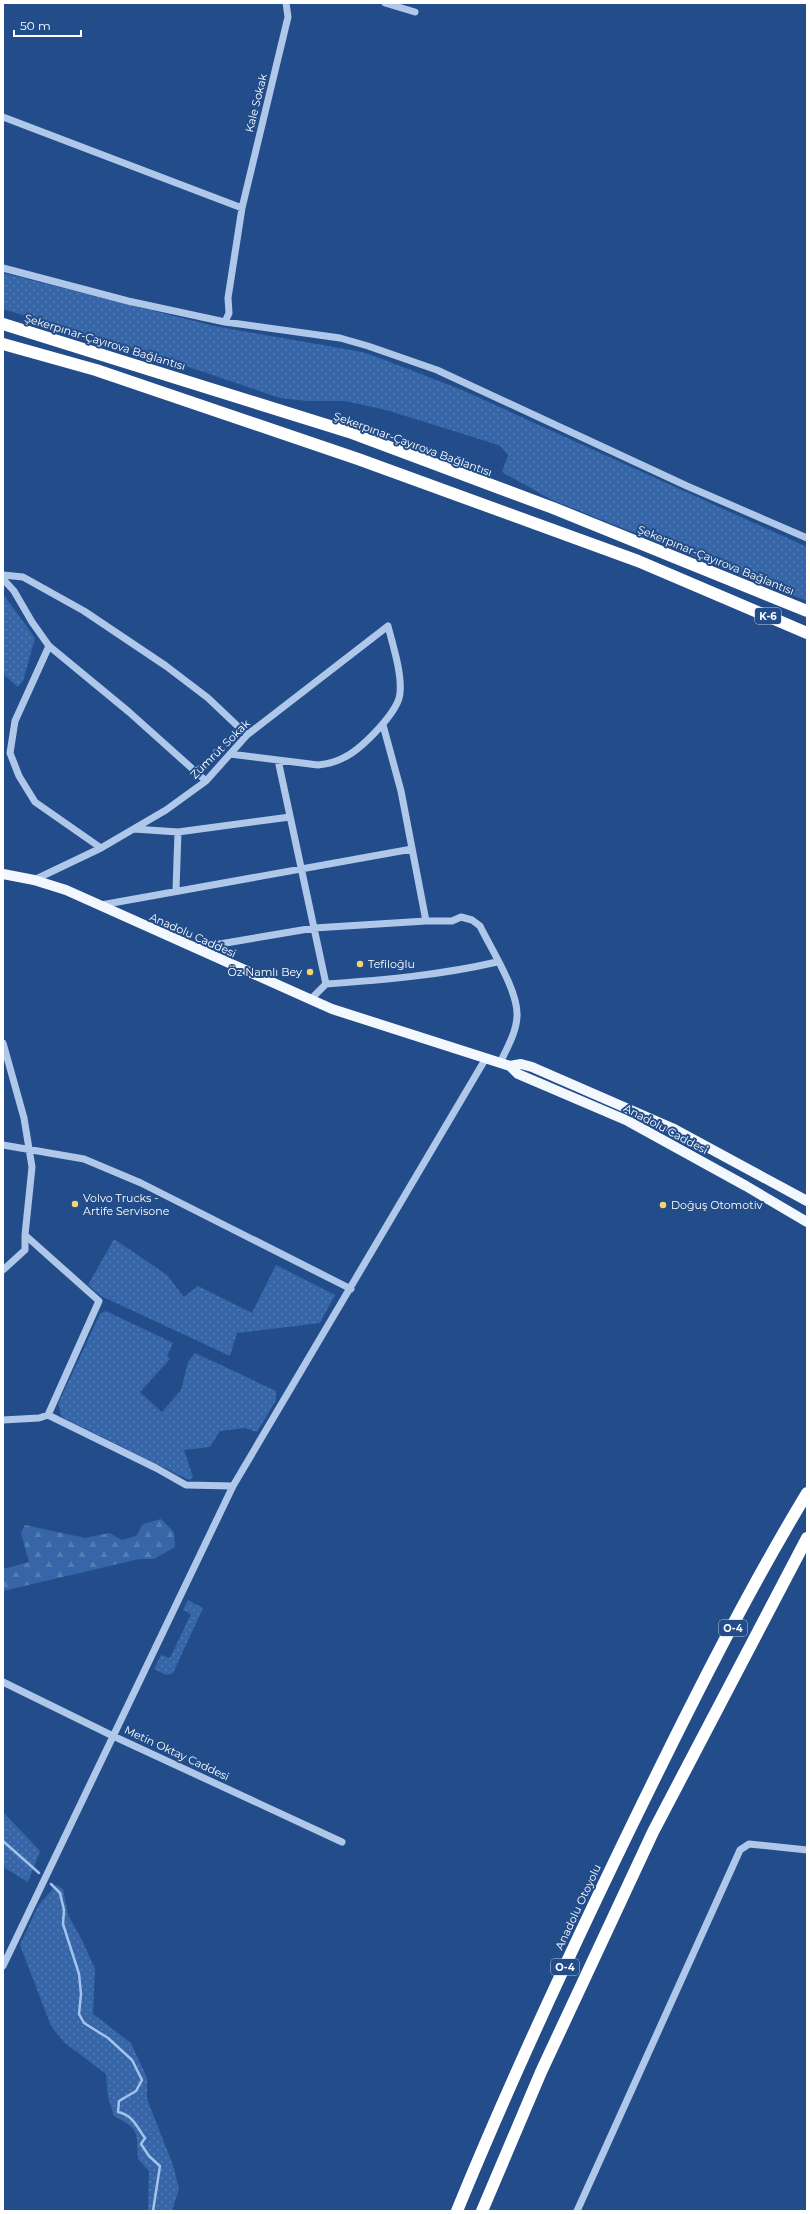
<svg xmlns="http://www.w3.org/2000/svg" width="810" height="2214" viewBox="0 0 810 2214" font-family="Montserrat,sans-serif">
<defs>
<pattern id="grass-dots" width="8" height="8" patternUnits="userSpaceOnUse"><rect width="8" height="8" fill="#3666a7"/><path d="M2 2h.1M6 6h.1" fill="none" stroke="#547db4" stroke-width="1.8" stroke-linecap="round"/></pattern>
<pattern id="forest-firs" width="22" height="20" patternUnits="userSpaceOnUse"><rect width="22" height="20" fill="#3666a7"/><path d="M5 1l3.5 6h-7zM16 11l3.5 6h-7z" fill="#547db4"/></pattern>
</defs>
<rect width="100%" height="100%" fill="#224d8a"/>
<path fill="url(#grass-dots)" d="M3 273 214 326 362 352 377 357 462 390 807 547V601L552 500 502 472 508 455 500 446 489 442 386 410 345 401H307L280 398 165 359 3 309Z
M3 594 35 638 23 681 18 687 3 674Z
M114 1239 167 1275 184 1297 198 1286 252 1313 276 1265 335 1295 320 1323 237 1333 230 1356 101 1296 88 1285Z
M106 1311 173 1343 167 1356 170 1359 140 1392 162 1412 181 1390 188 1362 195 1353 276 1391V1400L257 1432 245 1428 220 1431 210 1447 184 1450 193 1477 189 1480 62 1417 58 1404 100 1314Z
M188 1600 203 1608 173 1673 166 1675 154 1669 161 1655 170 1658 191 1614 183 1610Z
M3 1812 40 1851 28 1882 3 1867Z
M56 1885 63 1889 68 1915 82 1940 95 1969 93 2014 131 2043 147 2078V2099L173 2165 179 2189 172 2211H148L149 2171 138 2159C137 2131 139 2129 114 2116L108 2097 106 2074 65 2043 51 2026 20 1945 38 1906Z"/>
<path fill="url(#forest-firs)" d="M161 1519 174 1532 175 1547 154 1559H139L3 1591V1569L29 1562 21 1533 25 1525 85 1538 109 1533 122 1540 136 1536 143 1524Z"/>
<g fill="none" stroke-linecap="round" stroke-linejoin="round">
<path stroke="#a3c3ec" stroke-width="2.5" d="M3 1841 39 1873
M51 1884 60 1893 64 1910 63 1924 79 1974 81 1994 79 2014 84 2023 108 2038 132 2060 142 2080 136 2091 119 2101 118 2112C133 2115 137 2127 145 2138L141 2144 149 2156 160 2166 153 2211"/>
<path stroke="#afc8ea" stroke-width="7" d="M385 3 415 12
M3 117 242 208
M3 268 128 301 225 322 340 338 368 346 437 370 687 486 807 538
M225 322 229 313 228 298 242 208 288 17 286 3
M3 575 23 577 84 611 166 666 208 698 247 735
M3 579 14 591 32 622 49 646 129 712 206 781
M49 646 15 721 10 753 19 776 35 802 101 848
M383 725 401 791 426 921
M278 760 326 984 310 1000
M134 829 178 832 290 817
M34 880 101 848 166 810 206 781 247 735 388 626C393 646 402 673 400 693 399 712 361 749 345 757 336 762 328 764 318 765L230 754
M176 890 178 832
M101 905 412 849
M196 948 314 928 426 921H452L461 917 472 920 480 926C491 949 519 992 517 1017 516 1033 507 1048 500 1063
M326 984C384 980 441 975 497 962
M3 1043 24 1118 32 1167 25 1235 99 1301 48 1415 39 1418 3 1420
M3 1145 84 1159 141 1183 351 1289
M3 1270 25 1250V1235
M48 1415 156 1468 186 1485 233 1486
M3 1682 113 1736 342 1842
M3 1966 233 1486 486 1058
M577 2211 740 1850 749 1844 807 1850"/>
<path stroke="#f3f7fe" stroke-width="10" d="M3 874 34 880 66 890 332 1009 510 1066 518 1074 628 1121 746 1186 807 1222
M510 1066 521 1064 532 1067 672 1128 807 1201"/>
<path stroke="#fff" stroke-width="12" d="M3 324 349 432 553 508 807 611
M3 344 96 370 358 459 638 561 807 633
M457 2211C510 2081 570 1953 631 1827 686 1714 742 1601 807 1493
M482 2211 541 2072 653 1832 807 1538"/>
</g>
<g fill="#f6d371" stroke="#224d8a" stroke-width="1.5">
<circle cx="360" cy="964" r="4"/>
<circle cx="310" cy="972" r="4"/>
<circle cx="75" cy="1204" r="4"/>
<circle cx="663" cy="1205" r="4"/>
</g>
<g text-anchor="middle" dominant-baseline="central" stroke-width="4" stroke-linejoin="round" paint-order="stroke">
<g fill="#224d8a" stroke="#bdcadc" stroke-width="1">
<rect x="755" y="608" width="26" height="16" rx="3"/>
<rect x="719" y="1620" width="28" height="16" rx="3"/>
<rect x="551" y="1959" width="28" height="16" rx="3"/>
</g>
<g font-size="10" font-weight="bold" fill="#fff">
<text x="768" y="616">K-6</text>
<text x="733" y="1628">O-4</text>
<text x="565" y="1967">O-4</text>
</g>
<g font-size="11" fill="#fff" stroke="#224d8a">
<text transform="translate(256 103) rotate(-76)">Kale Sokak</text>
<text transform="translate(105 342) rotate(17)">Şekerpınar-Çayırova Bağlantısı</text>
<text transform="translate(413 444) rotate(20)">Şekerpınar-Çayırova Bağlantısı</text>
<text transform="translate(716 560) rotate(22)">Şekerpınar-Çayırova Bağlantısı</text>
<text transform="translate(220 749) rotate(-45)">Zümrüt Sokak</text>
<text transform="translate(193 935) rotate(24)">Anadolu Caddesi</text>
<text transform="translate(666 1129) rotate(28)">Anadolu Caddesi</text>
<text transform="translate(177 1753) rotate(25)">Metin Oktay Caddesi</text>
<text transform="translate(578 1907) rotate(-65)">Anadolu Otoyolu</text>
</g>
<g font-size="11" fill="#fff" stroke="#224d8a" text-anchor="start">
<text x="368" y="964">Tefiloğlu</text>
<text x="302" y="972" text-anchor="end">Öz Namlı Bey</text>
<text x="83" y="1198">Volvo Trucks -<tspan x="83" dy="13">Artife Servisone</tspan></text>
<text x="671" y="1205">Doğuş Otomotiv</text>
</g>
</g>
<rect width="810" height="2214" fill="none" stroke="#ffffff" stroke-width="8"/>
<path d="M14 30v6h67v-6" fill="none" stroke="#ffffff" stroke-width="2"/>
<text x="20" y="30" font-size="12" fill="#ffffff" stroke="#224d8a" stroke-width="3" paint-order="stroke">50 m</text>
</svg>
